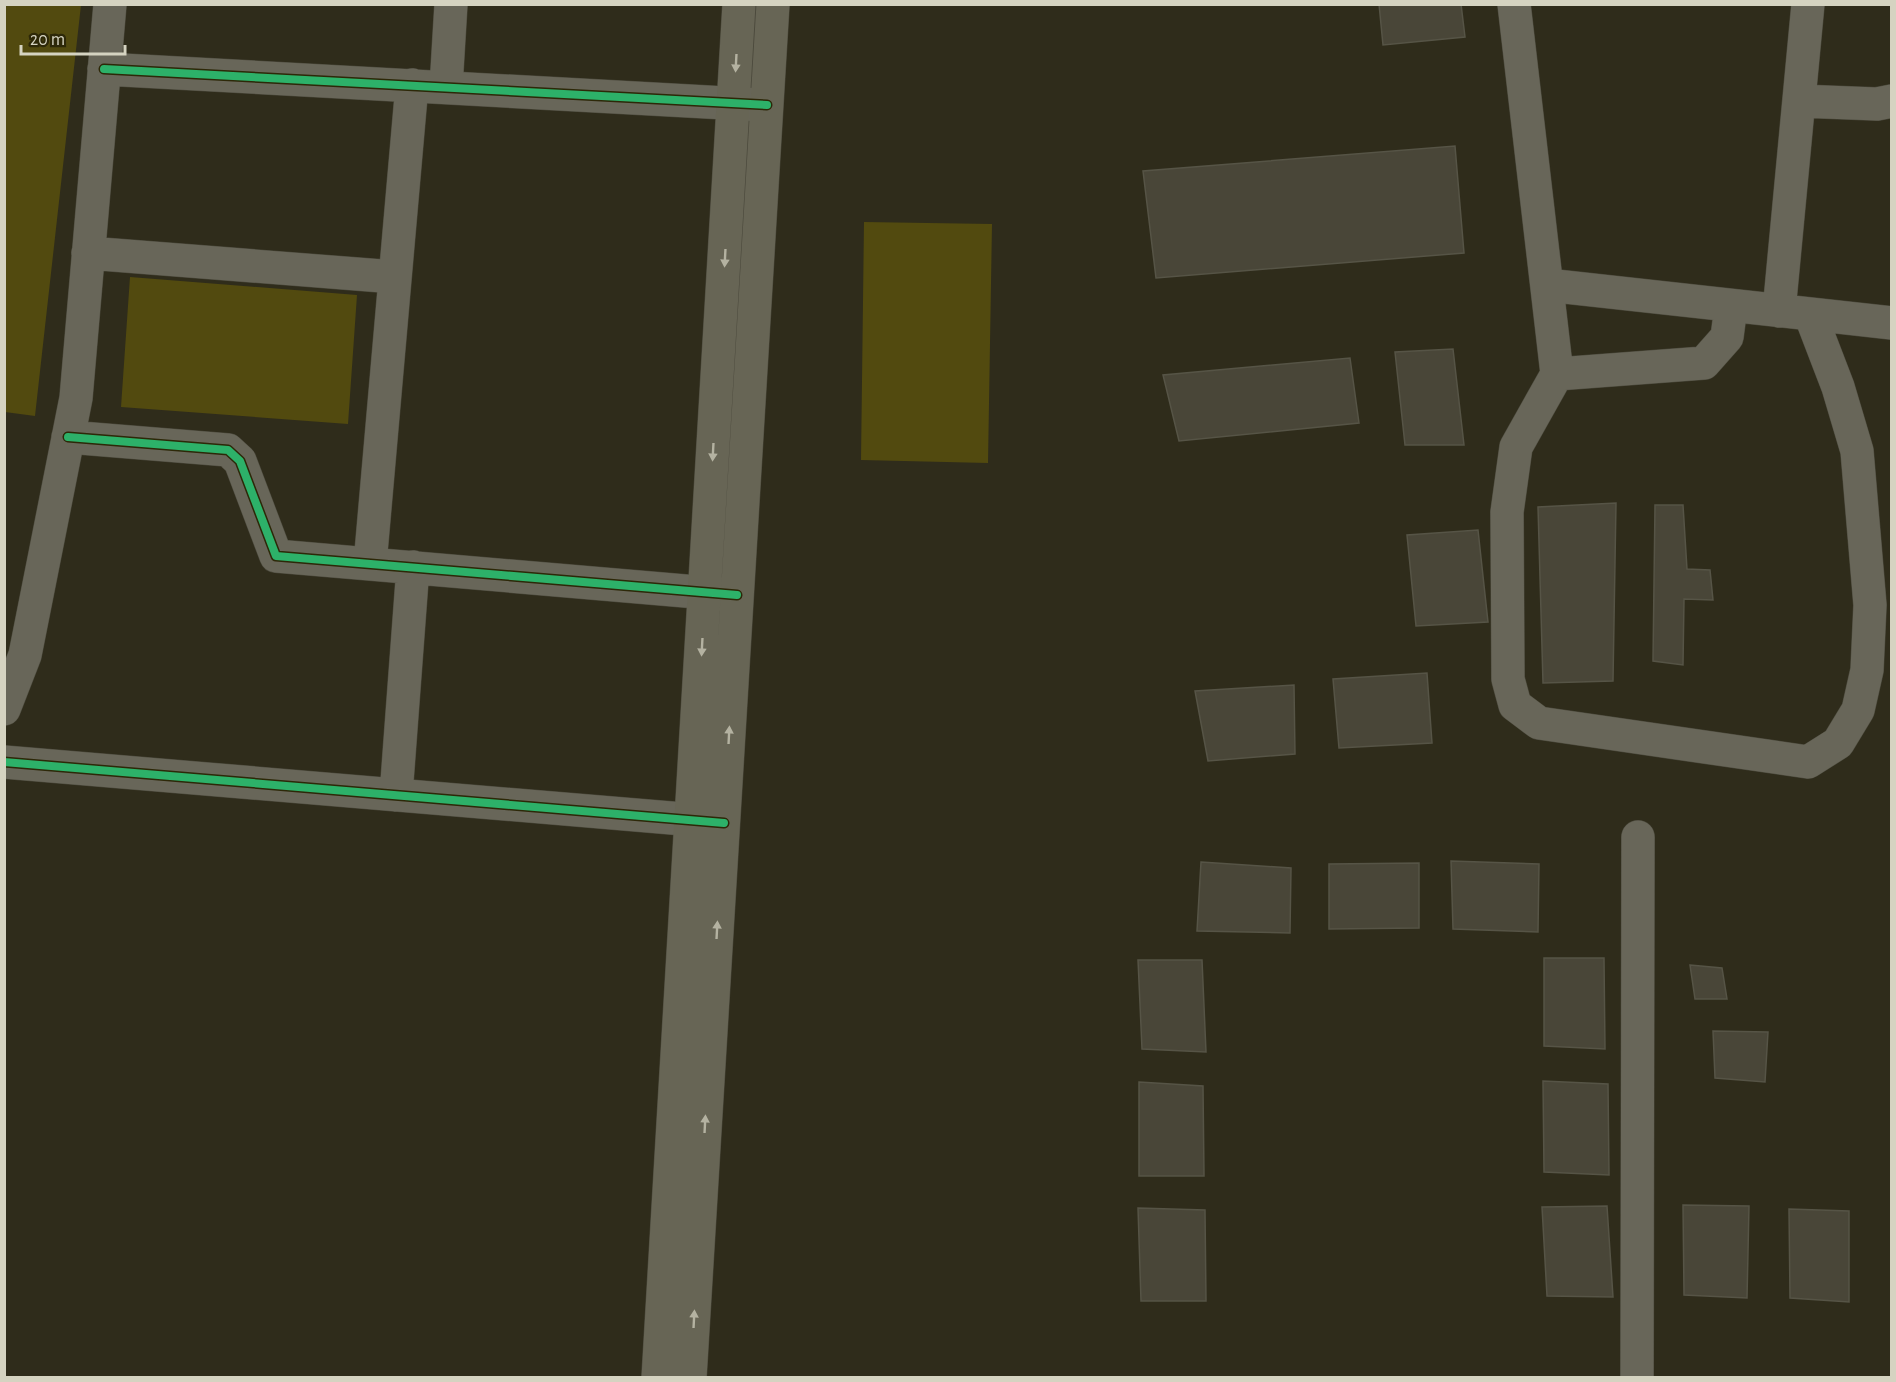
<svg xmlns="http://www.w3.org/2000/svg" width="1896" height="1382" viewBox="0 0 1896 1382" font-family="'Alegreya Sans',sans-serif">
<rect width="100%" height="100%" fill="#2f2c1b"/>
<path fill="#524a0f" d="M5 4 81 5 35 416 5 412Z
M864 222 992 224 988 463 861 460Z
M130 277 357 295 348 424 121 407Z"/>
<path fill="#494638" stroke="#565446" stroke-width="1.5" d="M1379 4H1461L1465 37 1383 45Z
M1455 146 1464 253 1156 278 1143 171Z
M1453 349 1464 445H1405L1395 352Z
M1350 358 1359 423 1179 441 1163 375Z
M1616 503 1613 681 1543 683 1538 507Z
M1655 505H1683L1687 569 1710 570 1713 600 1684 599 1683 665 1653 661Z
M1478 530 1488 622 1416 626 1407 535Z
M1427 673 1432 743 1339 748 1333 679Z
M1294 685 1295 754 1208 761 1195 691Z
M1451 861 1539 864 1538 932 1453 929Z
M1201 862 1291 868 1290 933 1197 931Z
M1419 863V928L1329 929V864Z
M1544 958H1604L1605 1049 1544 1046Z
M1138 960H1202L1206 1052 1142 1049Z
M1690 965 1722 968 1727 999H1695Z
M1713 1031 1768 1032 1765 1082 1715 1078Z
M1543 1081 1608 1084 1609 1175 1544 1172Z
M1139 1082 1203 1086 1204 1176H1139Z
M1683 1205 1749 1206 1747 1298 1684 1295Z
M1607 1206 1613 1297 1547 1296 1542 1207Z
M1138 1208 1205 1210 1206 1301H1141Z
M1789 1209 1849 1211V1302L1790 1298Z"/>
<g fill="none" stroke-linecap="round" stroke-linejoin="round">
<g stroke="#4b493c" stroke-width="34">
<path id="minor" d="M1514 4 1557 374 1516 447 1507 512 1508 679 1515 705 1539 723 1808 762 1838 743 1858 710 1867 670 1870 605 1857 451 1838 387 1810 314
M104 69 762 105
M446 87 451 4
M1799 101 1877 104 1892 101
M88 253 395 277
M1547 285 1892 323
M1779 311 1808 4
M1557 374 1704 363 1727 337 1731 306
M68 437 228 450 240 461 276 556 732 595
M370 564 412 85
M4 709 25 655 76 398 110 4
M4 762 719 822
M396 795 413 567
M1637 1378 1638 837"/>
</g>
<g stroke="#4b493c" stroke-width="34">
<path id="major" d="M658 1378 739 4
M690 1378 773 4"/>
</g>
<use href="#minor" stroke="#686659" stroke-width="33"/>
<use href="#major" stroke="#676555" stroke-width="33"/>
<g stroke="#2d2808" stroke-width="11">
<path id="cycleway" d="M104 69 767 105
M68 437 228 450 240 461 276 556 737 595
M4 762 724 823"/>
</g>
<use href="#cycleway" stroke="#2db169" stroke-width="8"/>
</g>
<defs><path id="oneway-solid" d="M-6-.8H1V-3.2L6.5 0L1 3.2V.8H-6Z" transform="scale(1.5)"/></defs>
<g fill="#b4b2a1">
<use href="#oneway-solid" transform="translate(736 63) rotate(93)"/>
<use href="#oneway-solid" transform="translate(725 258) rotate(93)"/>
<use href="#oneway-solid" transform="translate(713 452) rotate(93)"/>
<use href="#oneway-solid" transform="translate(702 647) rotate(93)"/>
<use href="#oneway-solid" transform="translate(729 735) rotate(-87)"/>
<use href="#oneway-solid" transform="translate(717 930) rotate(-87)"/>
<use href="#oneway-solid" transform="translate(705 1124) rotate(-87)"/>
<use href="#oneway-solid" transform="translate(694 1319) rotate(-87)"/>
</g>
<rect width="1896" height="1382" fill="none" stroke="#d5d3c1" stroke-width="12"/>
<path d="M21 45v9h104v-9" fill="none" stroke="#d5d3c1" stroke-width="3"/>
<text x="30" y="45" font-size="18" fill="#d5d3c1" stroke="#2d2808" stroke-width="4.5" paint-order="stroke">20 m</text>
</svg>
